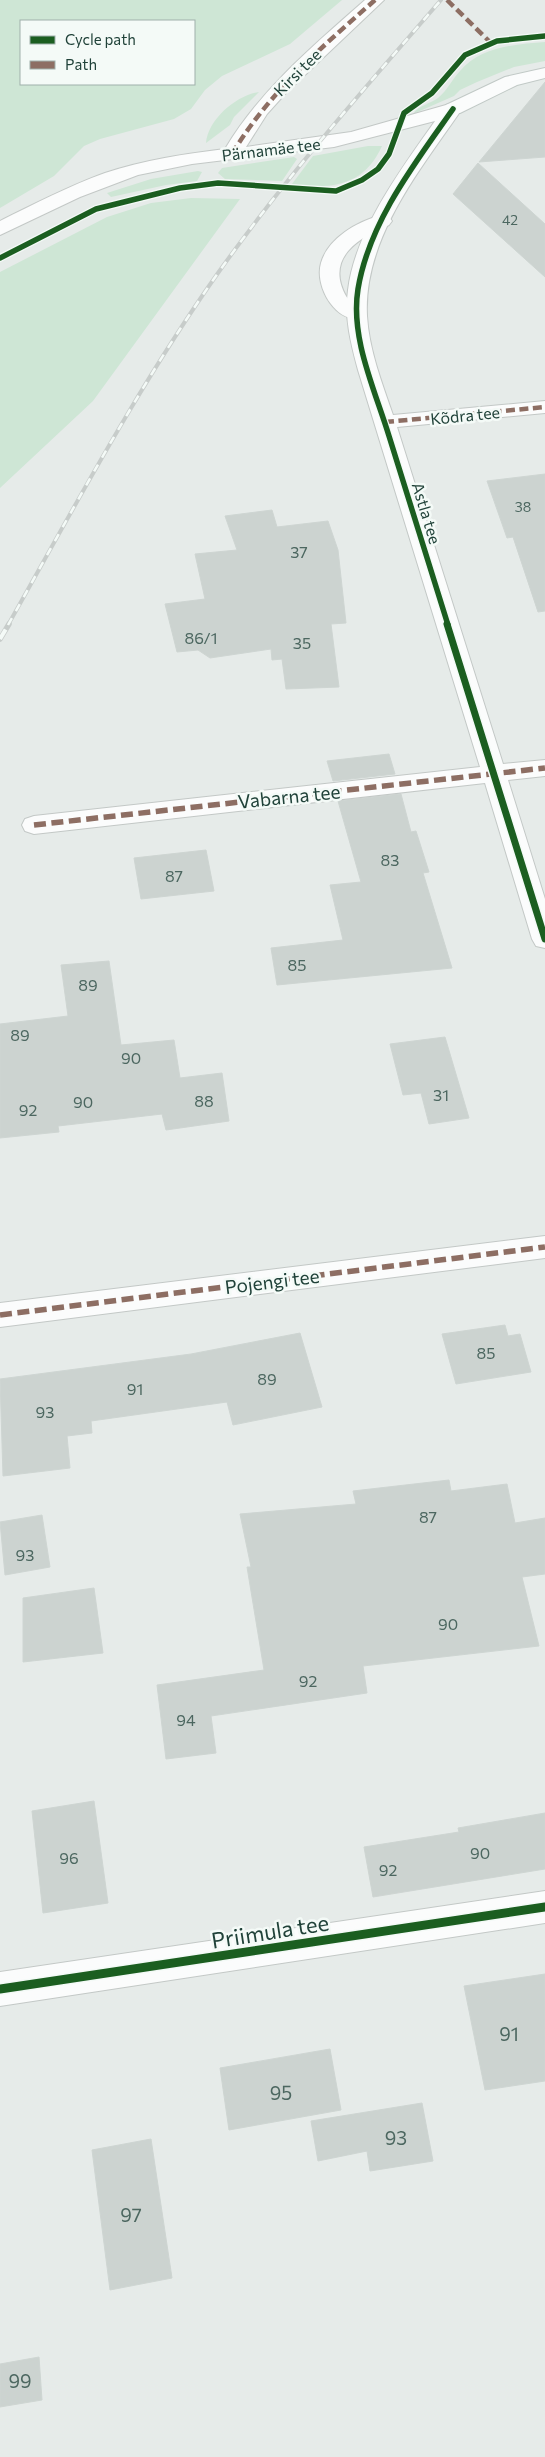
<svg xmlns="http://www.w3.org/2000/svg" width="545" height="2457" viewBox="0 0 545 2457" font-family="Commissioner,sans-serif">
<rect width="100%" height="100%" fill="#e6ebe9"/>
<path fill="#cee6d5" fill-rule="evenodd" d="M0 0H342L290 44 222 76 205 90 191 109 174 119 100 139 84 146 54 176 0 208ZM21 21H194V84H21Z
M545 42V61L514 67 477 82 460 90 454 96 413 114C419 105 430 104 438 98 448 90 452 79 460 71 480 47 516 44 545 42Z
M259 92 234 117 230 125 206 143C208 119 237 95 259 92Z
M368 146H382C364 186 331 190 292 184L313 156Z
M294 157 297 159 282 181 225 179 218 173 222 168Z
M198 171 202 172 197 181 166 185 111 197 107 193 151 179Z
M191 198 240 199 93 401 0 488V272L107 217 151 203Z"/>
<path fill="#ccd3d0" stroke="#ced5d2" d="M545 82V157L479 162Z
M478 163 545 224V277L453 194Z
M545 474V611L538 612 513 537 507 538 487 481Z
M272 510 277 527 328 521 338 550 346 623 331 624 339 687 286 689 282 659 272 660 271 649 210 658 198 650 177 652 165 604 205 599 195 554 237 550 225 516Z
M389 754 395 774 333 781 327 761Z
M401 794 411 832 416 831 429 872 423 873 452 968 277 985 271 948 343 940 330 885 361 882 338 801Z
M206 850 214 891 141 899 134 858Z
M109 961 121 1045 174 1040 180 1078 222 1073 229 1121 166 1130 162 1114 58 1126 59 1132 0 1138V1024L68 1016 61 965Z
M445 1037 469 1118 429 1124 421 1093 403 1095 390 1044Z
M505 1325 508 1336 520 1334 531 1372 456 1384 442 1334Z
M300 1333 322 1407 233 1425 227 1402 91 1421 92 1433 67 1436 70 1468 3 1476 0 1379 191 1354Z
M449 1480 451 1491 507 1484 515 1523 545 1518V1574L522 1577 539 1646 363 1666 367 1693 211 1716 216 1753 166 1759 157 1685 264 1670 247 1567H251L240 1514 356 1504 353 1491Z
M42 1515 50 1567 5 1575 0 1522Z
M94 1588 103 1653 23 1662V1598Z
M94 1801 108 1903 43 1913 32 1811Z
M545 1813V1869L373 1897 364 1847 459 1832 458 1828Z
M545 1974V2081L485 2090 464 1986Z
M330 2049 341 2110 229 2130 220 2068Z
M422 2103 433 2161 370 2171 367 2151 318 2161 311 2121Z
M151 2139 172 2278 110 2290 92 2150Z
M39 2357 42 2400 0 2407V2364Z"/>
<g fill="none" stroke-linecap="round" stroke-linejoin="round">
<g stroke="#c3c8c6" stroke-width="2">
<path id="lane" d="M382 215 389 217 392 221 389 225C358 238 325 258 346 296 350 304 361 307 366 314L363 318C337 325 314 287 321 263 328 238 358 221 382 215Z"/>
</g>
<g stroke="#c3c8c6" stroke-width="2">
<path id="street" d="M365 0H384L285 94 267 114 246 147 351 132 453 103 460 105 462 109C421 169 363 238 367 316 369 350 382 383 393 415L545 401V413L397 427 503 764 545 760V776L508 780 545 899V948L536 946 532 939 485 783 34 834 25 831 22 825 25 819 34 816 480 767 358 370C351 344 344 317 348 290 355 231 401 169 435 121L334 147 192 164 138 175 80 197 0 235V221C34 204 69 186 105 173 144 160 185 154 225 149 261 89 313 46 365 0Z
M545 1236V1258L0 1327V1303Z
M545 1891V1923L0 2006V1972Z"/>
</g>
<g stroke="#c1c9c6" stroke-width="2">
<path id="secondary" d="M545 68V78L517 85 460 113H446L444 109 446 105 505 77Z"/>
</g>
<use href="#lane" fill="#fbfcfc" fill-rule="evenodd"/>
<use href="#street" fill="#fbfcfc" fill-rule="evenodd"/>
<use href="#secondary" fill="#fbfcfc" fill-rule="evenodd"/>
<g stroke="#c7ccca" stroke-width="4">
<path id="rail-far1" d="M8 625C75 506 139 385 218 273 286 177 364 89 441 0"/>
</g>
<g stroke="#c7ccca" stroke-width="5.5">
<path id="rail" d="M0 639 9 624"/>
</g>
<use href="#rail-far1" stroke="#f4faf7" stroke-width="2.5" stroke-dasharray="8" stroke-linecap="butt"/>
<use href="#rail" stroke="#f4faf7" stroke-width="4" stroke-dasharray="11" stroke-linecap="butt"/>
<path stroke="#8d6e63" stroke-width="4.5" stroke-dasharray="9 4.5" stroke-linecap="butt" d="M447 0 491 43
M232 154C269 92 322 47 375 0
M385 422 545 407"/>
<path stroke="#8d6e63" stroke-width="5.5" stroke-dasharray="12 5.5" stroke-linecap="butt" d="M34 825 545 768
M0 1315 545 1247"/>
<g stroke="#f4faf7" stroke-width="8">
<path id="cycleway-far2" d="M0 258 96 209 180 188 218 183 336 191 362 180 378 169 389 154 404 113 432 93 465 55 497 41 545 36
M448 625C428 562 409 499 389 436 375 390 350 338 358 289 369 222 415 163 453 109"/>
</g>
<g stroke="#f4faf7" stroke-width="10">
<path id="cycleway-far1" d="M447 624 545 939"/>
</g>
<g stroke="#f4faf7" stroke-width="12">
<path id="cycleway" d="M0 1989 545 1907"/>
</g>
<use href="#cycleway-far2" stroke="#1b5e20" stroke-width="5.5"/>
<use href="#cycleway-far1" stroke="#1b5e20" stroke-width="7"/>
<use href="#cycleway" stroke="#1b5e20" stroke-width="9"/>
</g>
<g text-anchor="middle" dominant-baseline="central" stroke-width="5" stroke-linejoin="round" paint-order="stroke">
<g font-size="14" fill="#4c6760">
<text x="510" y="219">42</text>
<text x="523" y="506">38</text>
</g>
<g font-size="16" fill="#204239" stroke="#f4faf7">
<text transform="translate(297 72) rotate(-45)">Kirsi tee</text>
<text transform="translate(271 149) rotate(-7)">Pärnamäe tee</text>
<text transform="translate(465 415) rotate(-6)">Kõdra tee</text>
<text transform="translate(427 513) rotate(73)">Astla tee</text>
</g>
<g font-size="16" fill="#4c6760">
<text x="299" y="551">37</text>
<text x="201" y="637">86/1</text>
<text x="302" y="642">35</text>
<text x="390" y="859">83</text>
<text x="174" y="875">87</text>
<text x="297" y="964">85</text>
<text x="88" y="984">89</text>
<text x="20" y="1034">89</text>
<text x="131" y="1057">90</text>
<text x="441" y="1094">31</text>
<text x="204" y="1100">88</text>
<text x="83" y="1101">90</text>
<text x="28" y="1109">92</text>
<text x="486" y="1352">85</text>
<text x="267" y="1378">89</text>
<text x="135" y="1388">91</text>
<text x="45" y="1411">93</text>
<text x="428" y="1516">87</text>
<text x="25" y="1554">93</text>
<text x="448" y="1623">90</text>
<text x="308" y="1680">92</text>
<text x="186" y="1719">94</text>
<text x="480" y="1852">90</text>
<text x="69" y="1857">96</text>
<text x="388" y="1869">92</text>
</g>
<g font-size="19" fill="#204239" stroke="#f4faf7">
<text transform="translate(289 796) rotate(-6)">Vabarna tee</text>
<text transform="translate(272 1281) rotate(-7)">Pojengi tee</text>
</g>
<g font-size="19" fill="#4c6760">
<text x="509" y="2033">91</text>
<text x="281" y="2092">95</text>
<text x="396" y="2137">93</text>
<text x="131" y="2214">97</text>
<text x="20" y="2380">99</text>
</g>
<g font-size="22" fill="#204239" stroke="#f4faf7">
<text transform="translate(270 1931) rotate(-9)">Priimula tee</text>
</g>
</g>
<rect x="20" y="20" width="175" height="65" fill="#f4faf7" stroke="#9fb0ab"/>
<rect x="30" y="36" width="25" height="8" fill="#1b5e20" stroke="#9fb0ab"/>
<text x="65" y="45" font-size="15" fill="#204239">Cycle path</text>
<rect x="30" y="61" width="25" height="8" fill="#8d6e63" stroke="#9fb0ab"/>
<text x="65" y="70" font-size="15" fill="#204239">Path</text>
</svg>
